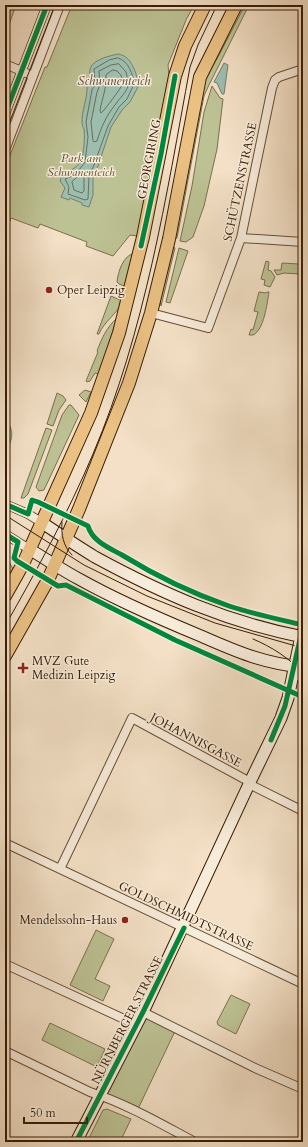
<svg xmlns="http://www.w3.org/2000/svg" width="308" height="1147" viewBox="0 0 308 1147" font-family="Cardo,serif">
<rect width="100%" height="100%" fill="#f3e0c6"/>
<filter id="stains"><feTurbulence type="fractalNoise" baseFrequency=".005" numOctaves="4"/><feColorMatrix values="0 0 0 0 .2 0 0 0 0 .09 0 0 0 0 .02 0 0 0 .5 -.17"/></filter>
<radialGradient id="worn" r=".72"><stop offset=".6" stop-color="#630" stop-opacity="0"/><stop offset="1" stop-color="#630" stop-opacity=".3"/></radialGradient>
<path fill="#bdc294" stroke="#7a704c" d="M5 5H16L6 33H5Z
M72 5H194L186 20 168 65 169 75 137 236 130 235 113 256 86 246 87 242 40 224 38 228 11 218 7 230 5 229V168L45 67H47Z
M245 5H249L208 87 204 96 177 238 174 240 200 95 206 77 219 55Z
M212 86 220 98 223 99 217 149 204 206 193 237 186 242 180 241 192 186 204 112Z
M172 245 175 248 161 306 160 298Z
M179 248 188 251 170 303 166 302Z
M135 253 127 287 119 284 117 282C118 272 123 255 135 253Z
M266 261 269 262 268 270 271 271 275 277 270 287 264 285 265 280 261 279Z
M282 263 299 264 300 274 284 273 277 275 274 270H281Z
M259 292 266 293 267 292H269C267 304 264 330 253 335H249L251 329 253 330 258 312 254 311Z
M111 296 122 301C118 314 104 321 99 334H97Z
M117 318 99 374 95 373 90 381 87 382 86 381 98 352 97 351C102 338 106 328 117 318Z
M85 390 91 392 86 402 79 395Z
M57 393 63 396 66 400 59 410 53 426 47 424Z
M69 405H71L79 415 44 490 39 491 36 487 62 415Z
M46 428 52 430 28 494 24 498H21Z
M5 554 13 569 5 583Z
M96 930 114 939 95 979 110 986 103 1001 70 985Z
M231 995 250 1004 236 1034 218 1025 217 1022Z
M143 1012 176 1029 137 1111 101 1095Z
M50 1023 105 1049 97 1067 42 1040Z
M107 1109 131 1119 120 1142H87L103 1110Z"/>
<path fill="#9dbeae" stroke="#757e6a" d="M118 54C132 56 136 73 139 85L130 102 122 110 111 127 98 166 93 177V195L89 207 82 205V203L70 198 69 200 61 197 65 188 60 181C62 171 77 171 81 160 84 154 85 136 84 129 83 127 82 125 82 123 81 112 88 98 87 85H92C91 80 89 73 90 69 93 59 110 56 118 54Z
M224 63 228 65 224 94H222L217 83 214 82Z
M5 418C14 429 14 440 5 451Z"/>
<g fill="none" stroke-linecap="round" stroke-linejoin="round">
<path stroke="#6a6e59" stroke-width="1" d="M118 58C129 61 133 75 134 84L127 99 119 107 108 126 94 165 89 176 88 199 85 200 68 194 69 187 65 179 72 176 79 170 85 162 88 137 86 122 92 90 95 85 94 69 109 60Z
M119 64 126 72 129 84C125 95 121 96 115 105 106 116 101 128 97 141L94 142 93 141 91 122 97 92 100 85 99 71 111 65Z
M113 70 117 71 121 75 123 84C120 89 105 110 101 113L100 111C102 97 107 89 106 75Z
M80 175H82L84 176V191L82 193 74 190 72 182Z"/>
<g stroke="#674e34" stroke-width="10">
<path id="street" d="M5 64 33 76
M5 114 47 5
M5 150 60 5
M241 238 303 242
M151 313 208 328 241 238 272 88 275 80 279 77 303 69
M5 504 28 514 41 522
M5 534 29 549
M301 636 303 626
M249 784 303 811
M5 843 303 984
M60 869 132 718 250 782
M5 964 137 1025
M143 1012 255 1068 303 1089
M5 1051 90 1092C127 1104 161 1124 195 1142"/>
</g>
<g stroke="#381d04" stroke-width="13">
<path id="secondary" d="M41 522C59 534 77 546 95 557 163 594 227 622 303 637
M29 549C46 559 62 570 79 579 118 601 160 619 201 636 235 651 265 664 303 667
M295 666 303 678
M76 1142 143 1012 250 782 281 718 288 698 301 636"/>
</g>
<g stroke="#381d04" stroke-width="14">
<path id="primary" d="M5 596 23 564 91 413 119 333 143 237 175 76 185 46 205 5
M5 656 48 580 79 509 129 383 151 313 169 239 200 77 236 5"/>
</g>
<use href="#street" stroke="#f7ebda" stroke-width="8"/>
<use href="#secondary" stroke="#f7ebda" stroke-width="11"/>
<use href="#primary" stroke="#eac083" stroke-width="12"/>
<path stroke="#381d04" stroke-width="1" d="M5 134 55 5
M5 515 84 565 147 596 215 623 303 648
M62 522C61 534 63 546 72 555
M5 626C37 570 68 513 93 454 145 331 166 198 190 67L198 45 217 5
M253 639C272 647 289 658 303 673"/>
<g stroke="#f7ebda" stroke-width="8">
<path id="cycleway" d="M5 114 47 5
M141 246 161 154 175 76
M5 504 28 514 32 500 38 502 88 526C92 541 109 548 122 555 156 576 191 593 229 606 253 614 278 619 303 625
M5 534 18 542 14 558 17 561 58 586 66 585 175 640 303 697
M271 740 285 706 303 626
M76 1142 143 1012 184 928"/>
</g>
<use href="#cycleway" stroke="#00873e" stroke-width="5"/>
</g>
<g fill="#8f2418" stroke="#f7ebda" stroke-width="1.5">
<circle cx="49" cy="290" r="4"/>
<path d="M21 662h4v4h4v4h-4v4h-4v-4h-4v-4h4z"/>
<circle cx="125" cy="920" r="4"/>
</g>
<g text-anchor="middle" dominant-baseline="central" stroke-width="3" stroke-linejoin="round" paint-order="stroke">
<g font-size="12" font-style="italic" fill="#604f2f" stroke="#f7ebda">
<text x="81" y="158">Park am<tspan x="81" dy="14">Schwanenteich</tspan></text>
</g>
<g font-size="12" fill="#381d04" stroke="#f7ebda">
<text transform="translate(149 159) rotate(-79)">GEORGIRING</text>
<text transform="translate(240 182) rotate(-78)">SCHÜTZENSTRASSE</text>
<text transform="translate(196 740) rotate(28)">JOHANNISGASSE</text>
<text transform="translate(186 916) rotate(25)">GOLDSCHMIDTSTRASSE</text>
<text transform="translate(127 1020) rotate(-63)">NÜRNBERGER STRASSE</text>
</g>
<g font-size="12" fill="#381d04" stroke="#f7ebda" text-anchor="start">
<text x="57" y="290">Oper Leipzig</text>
<text x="32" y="661">MVZ Gute<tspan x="32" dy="14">Medizin Leipzig</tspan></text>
<text x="117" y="920" text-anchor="end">Mendelssohn-Haus</text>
</g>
<g font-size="13" font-style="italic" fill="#564d37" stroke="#f7ebda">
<text x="114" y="81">Schwanenteich</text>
</g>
</g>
<rect width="308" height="1147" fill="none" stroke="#f3e0c6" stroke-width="20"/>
<rect x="6" y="6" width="296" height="1135" fill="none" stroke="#381d04" stroke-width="2"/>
<rect x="10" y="10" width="288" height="1127" fill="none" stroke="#381d04"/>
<path d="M24 1117v6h63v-6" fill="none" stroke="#381d04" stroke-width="2"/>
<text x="30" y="1117" font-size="12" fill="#381d04" stroke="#f7ebda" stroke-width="3" paint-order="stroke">50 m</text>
<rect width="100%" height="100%" filter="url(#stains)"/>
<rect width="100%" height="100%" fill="url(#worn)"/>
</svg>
